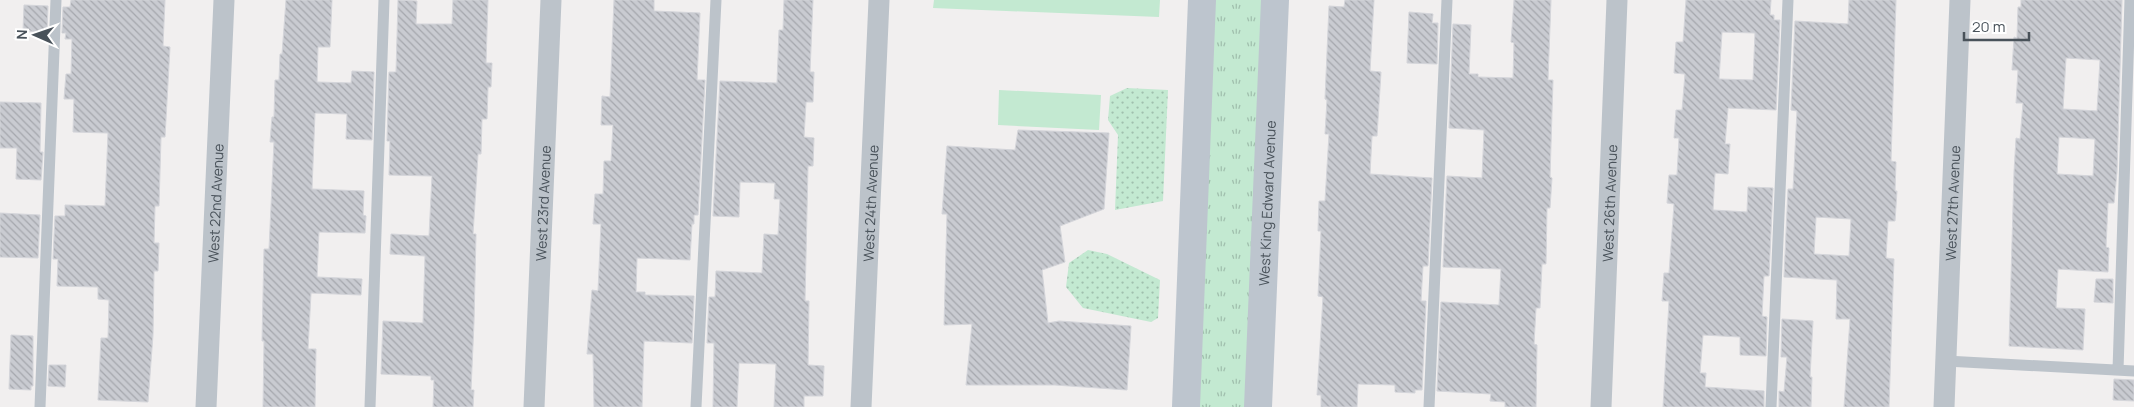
<svg xmlns="http://www.w3.org/2000/svg" width="2134" height="407" viewBox="0 0 2134 407" font-family="Manrope,sans-serif">
<defs>
<pattern id="grass-tufts" width="24" height="20" patternUnits="userSpaceOnUse" patternTransform="scale(1.25)"><rect width="24" height="20" fill="#c3e9d1"/><path d="M3 7l-1-3M5 7V3M7 7l1-3M15 17l-1-3M17 17v-4M19 17l1-3" fill="none" stroke="#a0bfad"/></pattern>
<pattern id="park-dots" width="8" height="8" patternUnits="userSpaceOnUse" patternTransform="scale(1.25)"><rect width="8" height="8" fill="#c3e9d1"/><path d="M2 2h.1M6 6h.1" fill="none" stroke="#a0bfad" stroke-width="1.8" stroke-linecap="round"/></pattern>
<pattern id="building-back-hatch" width="6" height="6" patternUnits="userSpaceOnUse" patternTransform="scale(1.25)"><rect width="6" height="6" fill="#c9cbd1"/><path d="M-1 5l2 2M0 0l6 6M5-1l2 2" fill="none" stroke="#a5a7ad"/></pattern>
</defs>
<rect width="100%" height="100%" fill="#f1efef"/>
<path fill="url(#grass-tufts)" d="M1214 0H1264L1247 407H1198Z"/>
<path fill="url(#park-dots)" d="M1127 88 1168 90 1163 201 1115 210 1118 135 1108 120 1110 96Z
M1088 250 1107 254 1160 280 1158 318 1151 322 1083 308 1066 287 1069 263Z"/>
<path fill="#c3e9d1" d="M934 0H1160L1159 17 933 8Z
M999 90 1101 95 1099 130 998 125Z"/>
<path fill="url(#building-back-hatch)" stroke="#d4d5da" fill-rule="evenodd" d="M71 0H165L163 46 170 47 165 137H161L159 206H155L154 243H159L158 271H154L153 335 148 402 98 400 101 338H108L109 300 98 299V287L57 286 58 259H53L55 216H65V205L105 206 108 133 73 132 74 99H64L66 74H71L72 39H65L66 33H62L63 7H70Z
M286 0H332L330 47H318L317 82 351 83 352 71 374 72 372 140 346 139 347 114 315 113 312 189 364 191 363 215 366 216 365 233 319 232 317 277 362 279 361 295 311 293 308 349H316L315 407H263L264 341H262L264 249H269L274 142H270L272 117H274L275 80H279L280 54H282Z
M398 0 417 1 416 24H452L453 0H488L486 63H492L491 87H488L487 119H482L481 154H478L476 187 473 234H476L474 322 471 390H474L473 407H433L434 380H431V376L381 374 383 321 423 323 425 256 390 254 391 234 429 236 432 176 389 175 390 141H387L389 72H396Z
M614 0H654V11L700 13 697 80H705L698 215H694V224H692L690 260 637 258 636 292H645V295L694 296 692 343 644 341 642 407H594L593 354H587L592 290 598 291 601 224H593L595 194H603L604 161H611L613 125H601L602 96 610 97Z
M784 0H813L810 72H814L813 102H806L804 137 814 138 813 166H808L805 301H809L808 365 824 366 823 396H804V407H774L776 364 739 363 737 407H713L714 343H707L709 297H715L716 271 762 273 764 234 778 235 780 199H774L775 183 740 182 739 217 713 216 720 81 777 83 779 30H783Z
M1345 0H1374L1370 71 1381 72 1377 136H1372L1370 174 1432 178 1428 266H1423L1421 301H1426L1422 390H1415V393L1395 392V385L1358 384 1357 407H1321V395H1317L1323 297 1318 296 1321 231H1318L1319 201H1325L1329 134H1325L1327 100 1325 99 1329 6 1344 7Z
M1514 0H1551L1548 80H1553L1550 177 1552 178 1550 208H1547L1546 264H1542L1540 308H1536L1534 344 1537 345 1536 407H1505V402L1490 401 1491 394 1437 391 1441 302 1499 305 1501 269 1443 267 1447 176 1482 178 1484 130 1449 128 1453 24 1471 25 1469 74H1478V77L1513 78 1514 43 1511 42Z
M1686 0H1771L1770 15H1774V20H1780L1776 110 1728 108 1725 144H1730L1728 174 1715 173 1713 210 1747 212 1748 187 1773 188 1769 276H1764L1762 316 1767 317 1766 356 1740 355V337L1703 335 1700 373H1706L1705 387 1764 391V407H1663L1669 301H1662L1664 273H1669L1674 204 1667 203 1669 175H1677L1679 138H1674L1676 110H1682L1685 74 1674 73 1676 42H1683ZM1722 32 1755 33 1753 80 1719 79Z
M1849 0H1896L1891 161 1896 162 1895 191H1897L1895 221H1888L1886 258 1894 259 1889 407H1844L1850 319H1836L1837 280 1784 277 1788 189H1793L1797 111 1791 110 1795 21 1848 24ZM1816 217 1851 219 1849 256 1814 254Z
M2021 0H2122L2117 172 2114 203H2108L2106 247 2109 248 2108 272 2058 269 2056 308 2085 309 2083 350 2009 346 2014 172 2016 138 2020 139 2023 103H2016L2018 70H2012L2014 37 2017 38 2018 7H2021ZM2066 58 2100 60 2097 111 2063 109ZM2059 137 2095 139 2093 176 2057 174Z
M24 5 48 6 47 32 23 31Z
M1409 12 1433 14 1432 23H1438L1437 64 1407 63Z
M0 102 41 103 40 152H43L41 180 16 179 17 148H0Z
M1018 130 1109 133 1104 209 1060 226 1065 262 1042 270 1048 323 1059 321 1131 326 1127 390 1055 385H966L972 324 944 325 947 214H942L947 146 1015 150Z
M0 213 40 215 38 258 0 257Z
M2096 279H2113V303L2094 302Z
M1782 319 1813 321 1810 377H1812L1811 407H1779V391L1784 392 1787 357H1781Z
M11 335 33 336V386H31V390L9 389Z
M49 365H66L65 387 48 386Z
M2114 379 2134 380V401L2113 400Z"/>
<g fill="none" stroke-linecap="round" stroke-linejoin="round">
<path stroke="#bcc3ca" stroke-width="11" d="M1946 361 2134 371
M2118 370 2130 0
M40 407 56 0
M370 407 384 0
M696 407 716 0
M1429 407 1447 0
M1771 407 1788 0"/>
<g stroke="#bcc3ca" stroke-width="21">
<path id="s1" d="M206 407 224 0"/>
<path id="s2" d="M534 407 551 0"/>
<path id="s3" d="M861 407 879 0"/>
<path id="s4" d="M1601 407 1617 0"/>
<path id="s5" d="M1944 407 1960 0"/>
</g>
<g stroke="#bdc5ce" stroke-width="28">
<path d="M1186 407 1202 0"/>
<path id="s6" d="M1258 407 1275 0"/>
</g>
</g>
<g text-anchor="middle" dominant-baseline="central" stroke-width="4" stroke-linejoin="round" paint-order="stroke">
<g font-size="14" fill="#49525a" stroke="#fff">
<text stroke="none"><textPath href="#s1" startOffset="204">West 22nd Avenue</textPath></text>
<text stroke="none"><textPath href="#s2" startOffset="204">West 23rd Avenue</textPath></text>
<text stroke="none"><textPath href="#s3" startOffset="204">West 24th Avenue</textPath></text>
<text stroke="none"><textPath href="#s6" startOffset="204">West King Edward Avenue</textPath></text>
<text stroke="none"><textPath href="#s4" startOffset="204">West 26th Avenue</textPath></text>
<text stroke="none"><textPath href="#s5" startOffset="204">West 27th Avenue</textPath></text>
</g>
</g>
<g transform="translate(35 35) rotate(272)" stroke="#ffffff" stroke-width="4" paint-order="stroke">
<path d="M0-4L9 19L0 12L-9 19Z" fill="#49525a"/>
<text y="-8" font-size="14" font-weight="bold" text-anchor="middle" fill="#49525a">N</text>
</g>
<path d="M1964 32v8h65v-8" fill="none" stroke="#49525a" stroke-width="2.5"/>
<text x="1972" y="32" font-size="15" fill="#49525a" stroke="#ffffff" stroke-width="4" paint-order="stroke">20 m</text>
</svg>
